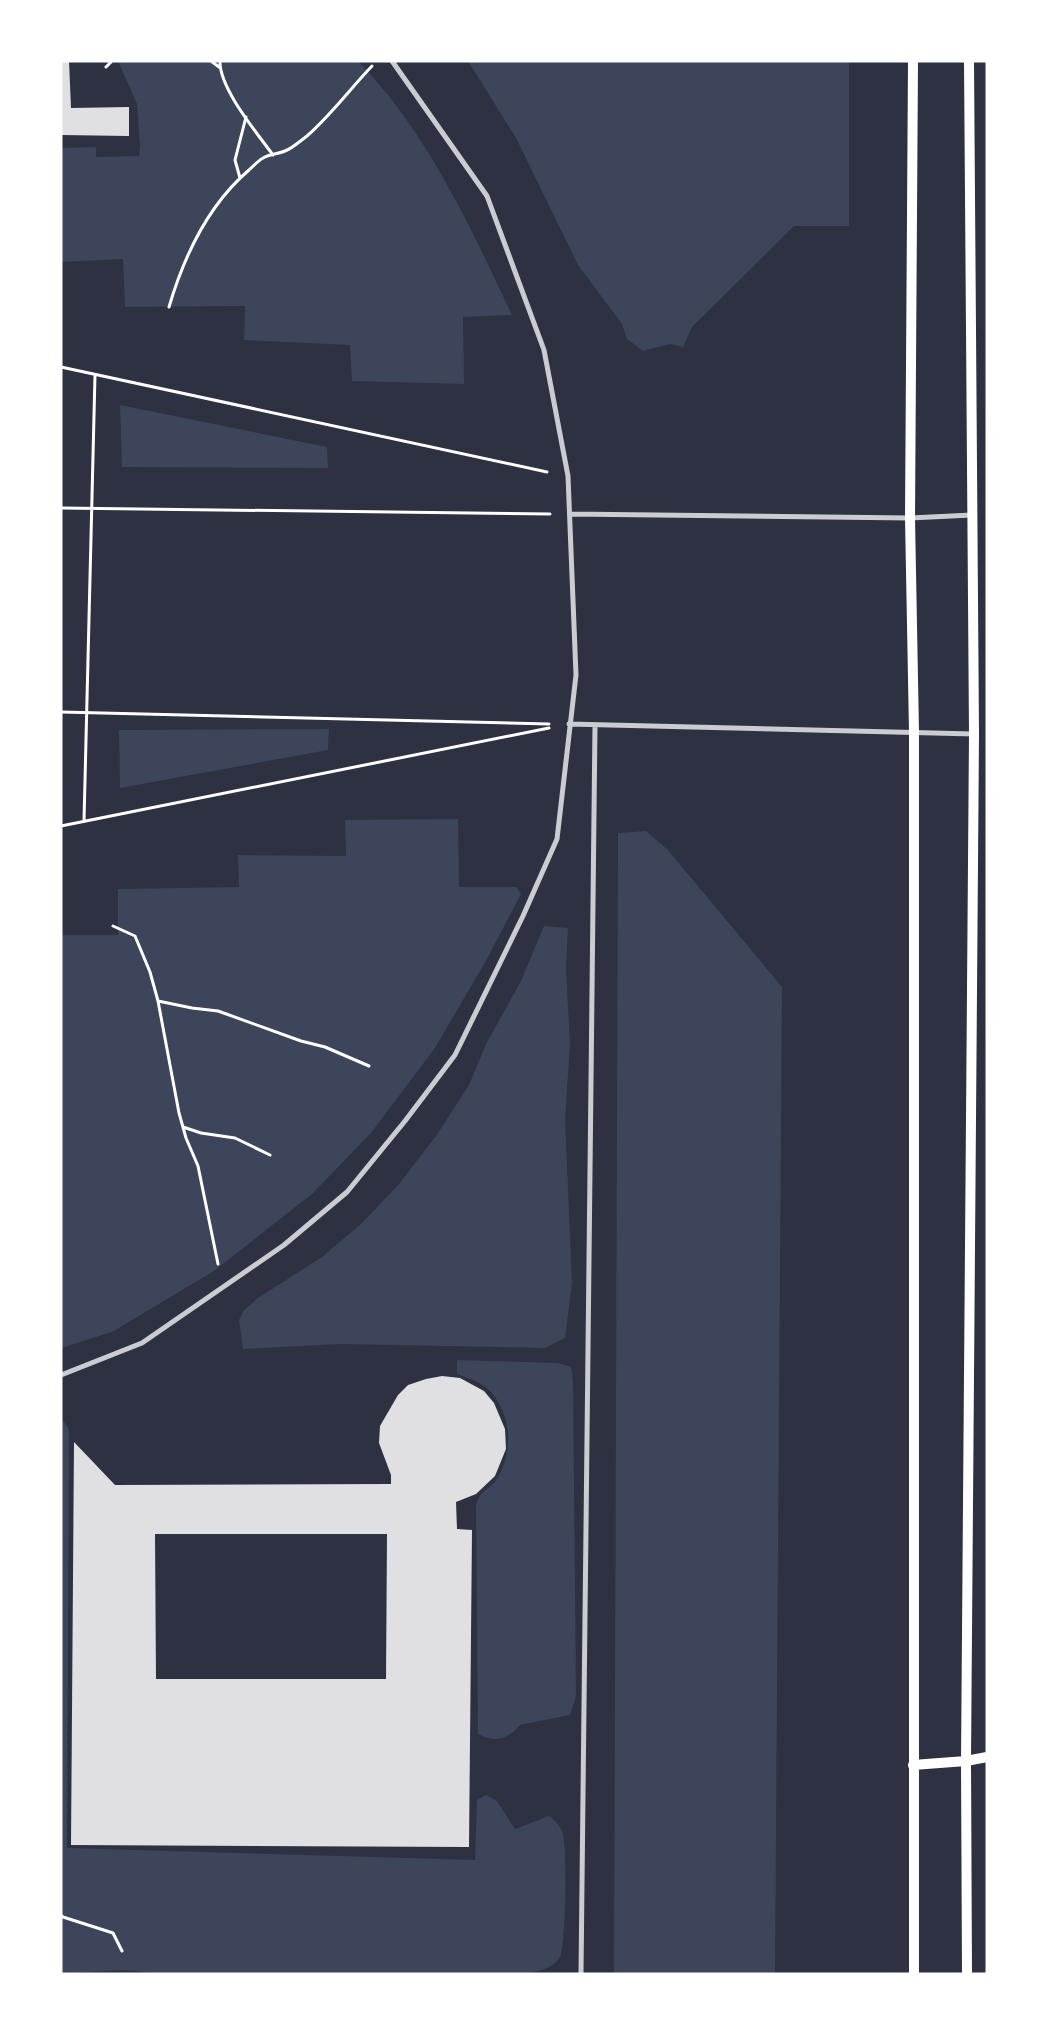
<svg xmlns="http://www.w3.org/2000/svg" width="1048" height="2035" viewBox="0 0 1048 2035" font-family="Mulish,sans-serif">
<rect width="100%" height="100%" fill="#2d3142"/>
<path fill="#3c4559" d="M118 61H358C428 133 470 226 512 315L463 317 464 384 352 381 350 345 244 340 245 306 125 307 123 259 61 262V148L96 147V157L139 156 140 146 137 104Z
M468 61H849V226H794L692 327 683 347 670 344 643 351 627 339 622 324 578 265 516 138Z
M120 405 327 447 328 468 122 467Z
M329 729 328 750 120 788 119 730Z
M458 819 459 887H516L521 894 487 959 435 1048 371 1133 312 1194 214 1271 112 1332 61 1348V935H118V889L239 887 238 855 346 856 345 820Z
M646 831 668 850 782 987 775 1974H614L618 833Z
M544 926 568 928 566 968 570 1044 565 1120 572 1283 565 1338 545 1348 340 1344 243 1349 239 1320 244 1310 258 1298 322 1257 361 1224 399 1184 436 1136 469 1085 486 1044 521 981Z
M457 1360 558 1363 571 1367 573 1380 576 1696 570 1715 520 1725C507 1740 496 1743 478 1734L476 1505C481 1488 488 1492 497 1479 514 1451 512 1413 488 1389 479 1381 467 1378 457 1374Z
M61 1418 69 1429 67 1848 475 1860 477 1800 486 1795 497 1801 515 1829 549 1816C555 1820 560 1826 563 1833 567 1848 566 1945 560 1957 553 1969 538 1971 526 1974H151C123 1965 90 1975 61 1972Z"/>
<path fill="#e0e0e3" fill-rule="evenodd" d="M61 61H69L71 108 129 107V136L61 135Z
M442 1376 460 1378 484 1391 494 1403 505 1429 506 1449 495 1476 476 1494 456 1502 457 1529 472 1530 469 1847 71 1845 74 1442 115 1485 391 1484V1475L379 1443 380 1426 398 1395 408 1385 426 1379ZM155 1534H387L386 1679H156Z"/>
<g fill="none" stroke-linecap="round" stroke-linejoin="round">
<path stroke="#fff" stroke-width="3" d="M211 61 219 67
M220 61C219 88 257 133 273 155
M106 67 112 61
M240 178 235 160 246 117
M169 307C184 256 208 205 249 170 253 166 258 161 263 158 270 154 278 154 285 151 293 148 300 141 307 136 331 115 350 89 372 66
M61 367 547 472
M61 508 550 514
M61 712 549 724
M84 821 95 375
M61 826 549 728
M113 926 135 936 150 972 158 1001 179 1113 186 1138 198 1166 218 1264
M158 1001 192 1008 218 1011 301 1041 325 1047 369 1066
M183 1127 201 1133 235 1138 270 1155
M61 1915 63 1917 113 1933 122 1951"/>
<path stroke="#caccd0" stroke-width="5" d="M570 514 910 518 972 515
M569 724 974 734
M61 1375 142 1343 284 1245 347 1192 405 1121 455 1055 523 916 557 839 576 675 568 476 544 350 487 196 392 61
M581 1974 595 725"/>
<path stroke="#fff" stroke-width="10" d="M913 61 910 518 914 732V1974
M913 1765 966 1761 974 734 969 61
M967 1974 966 1761 987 1757"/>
</g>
<rect width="1048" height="2035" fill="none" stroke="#ffffff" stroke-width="125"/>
</svg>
